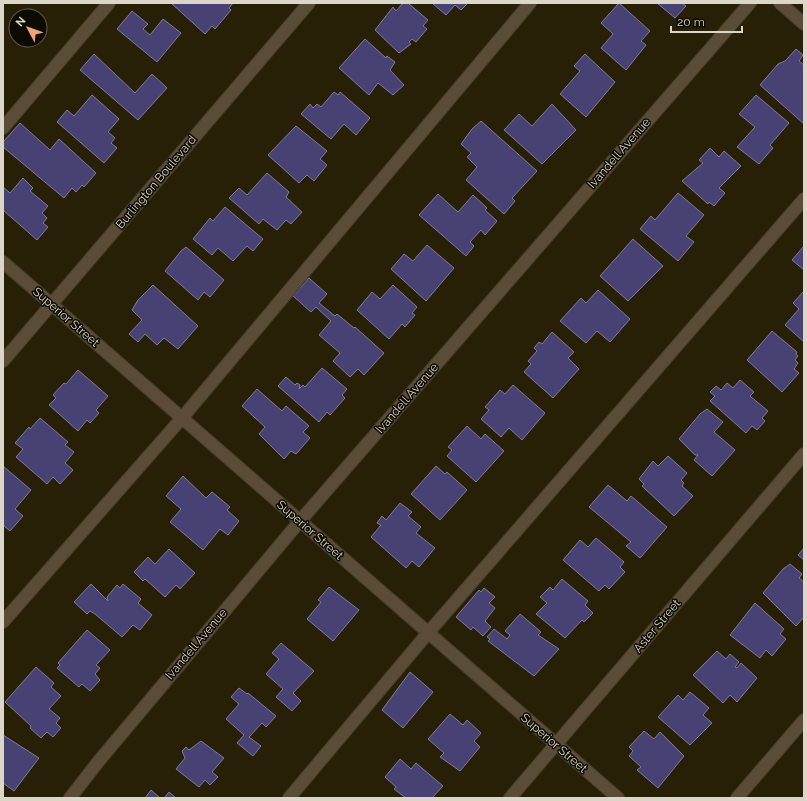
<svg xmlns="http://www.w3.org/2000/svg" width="807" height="801" viewBox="0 0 807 801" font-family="Raleway,sans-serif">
<rect width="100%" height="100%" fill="#282006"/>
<path fill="#484274" stroke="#7e7c99" d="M171 3H233L229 8 231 10 215 29 212 26 205 34Z
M403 3H408L428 20 423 26 427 29 416 42 412 39 409 42 411 44 399 53 375 30 393 7 396 11Z
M432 3H468L461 10 455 5 446 15Z
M619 3 650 31 641 41 646 45 626 70 601 48 613 34 601 23Z
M657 3H682L686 6 675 18Z
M132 11 148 24 143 29 150 35 163 19 181 33 157 62 117 29Z
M365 39 386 58 387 56 395 62 390 70 404 85 393 95 378 83 369 95 339 68Z
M796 49 803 55 799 61 804 65V124L760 85 778 64 785 61Z
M94 54 135 93 152 74 167 88 138 120 80 70Z
M585 54 615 82 586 117 560 94 580 71 574 66Z
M334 92 338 95 340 92 370 118 356 135 344 124 331 139 301 114 310 104 313 108 317 104 321 107Z
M92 95 119 119 108 132 115 138 111 143 117 148 104 163 57 122 67 110 74 116Z
M756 95 789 123 770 145 773 148 759 164 737 147 755 127 739 114Z
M552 104 576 130 542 164 504 130 519 114 532 126Z
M481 121 537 171 512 198 515 201 504 214 466 180 477 167 467 157 471 153 461 144 472 129Z
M20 123 50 150 59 139 96 173 84 187 82 185 76 192 72 188 64 198 3 147V142Z
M296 126 327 151 320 159 327 165 314 181 307 175 299 183 268 155Z
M710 148 719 157 724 151 741 166 719 188 725 193 714 206 709 202 708 204 682 181 703 163 699 160Z
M267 173 289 192 286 197 302 212 291 224 286 220 277 230 263 219 259 224 229 198 239 188 247 195Z
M23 178 33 188 30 191 48 206 42 213 47 218 43 223 48 227 37 240 3 210V187L10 193Z
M678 193 704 215 686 236 694 242 678 261 640 229 651 216 655 220Z
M438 194 458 212 473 195 487 208 485 210 497 221 485 235 481 230 470 242 474 246 466 256 419 215Z
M225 207 263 239 253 251 247 246 233 261 218 248 212 255 193 239 210 218 213 221Z
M633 239 663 266 628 301 600 276Z
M427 245 454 268 426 301 391 269 404 254 413 261Z
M804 246V270L792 260Z
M186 247 224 280 210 297 204 292 198 300 165 271 181 251Z
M309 278 327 294 319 303 335 316 337 314 354 328 355 327 384 353 364 375 358 369 350 377 333 361 340 353 319 335 331 321 316 307 311 312 293 296Z
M153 285 198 326 178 349 164 338 157 345 145 334 138 342 129 334 142 320 132 310 138 300Z
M393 285 417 307 412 313 415 315 405 327 402 324 389 339 357 310 372 292 380 299Z
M598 290 630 319 610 342 597 331 586 343 560 321 581 298 586 303Z
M804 291V342L785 325 799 309 793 303Z
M772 331 797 352 796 354 798 356 795 360 798 363 794 369 799 373 782 392 747 360Z
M552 332 574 352 568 358 579 369 553 398 524 372 531 364 528 361 537 351 534 348 539 342 542 344Z
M322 368 347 389 342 395 345 398 330 415 327 412 319 422 278 386 286 377 295 385 297 383 300 385 299 389 303 385 305 387Z
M78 370 108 396 96 410 99 413 90 423 87 420 78 431 49 405 56 398 53 395 64 383 66 384Z
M740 380 754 392 750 396 768 411 762 418 765 421 757 430 752 426 746 433 710 401 715 396 710 392 716 386 721 390 727 383 733 388Z
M513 385 545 413 522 440 509 428 501 437 481 419 489 410 485 407 500 390 505 394Z
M257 389 282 411 286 406 309 426 303 432 310 438 296 454 291 451 284 459 259 434 265 427 242 406Z
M707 409 723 422 714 432 735 450 712 476 694 460 698 455H695L679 439 700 414Z
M40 418 68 442 65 445 74 452 65 463 73 470 60 484 53 477 47 484 16 457 23 449 15 443 29 427 30 429Z
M467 426 481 439 485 434 504 451 476 482 447 456 452 450 448 447Z
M668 456 687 473 681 480 684 483 682 486 693 496 674 516 642 486 644 484 639 479 653 461 658 466Z
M3 466 31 490 15 509 23 516 10 531 3 525Z
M436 466 445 474 447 472 467 490 440 520 411 494Z
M183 476 206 498 212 492 230 507 227 510 239 521 228 535 220 529 203 550 170 522 181 509 166 496Z
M608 485 627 501 631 496 667 527 640 558 626 546 631 542 589 507Z
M400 503 412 512 408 516 421 527 416 533 435 548 419 567 412 561 406 568 371 537 381 525 377 523 382 516 386 520Z
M596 538 624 562 620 567 625 572 609 589 605 585 599 591 563 560 580 540 588 547Z
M804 548V560L798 555Z
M169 549 195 573 180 589 176 585 165 597 145 579 143 581 134 572 148 557 155 564Z
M790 564 802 574 799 578 804 582V617L796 626 763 593 783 569Z
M562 579 588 601 585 605 593 613 584 622 582 620 565 638 536 614 547 603 540 597 550 587 553 590Z
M91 584 108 601 107 597 117 585 120 588 123 584 141 599 138 603 152 615 140 630 133 625 122 637 95 614 90 611 87 614 74 602Z
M329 587 359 610 333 641 307 619 321 602 318 600Z
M484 588 495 597 489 603 495 608 485 621 491 627 483 636 473 627 471 630 456 617 479 590 481 592Z
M755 603 784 629 780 634 786 639 772 656 766 650 760 658 730 635Z
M520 614 541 632 538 635 559 649 534 676 488 641 490 639 487 637 494 629 507 639 510 635 505 631Z
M87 630 110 650 96 665 100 668 95 674 100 680 90 691 82 684 79 687 57 668 60 665 58 663Z
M281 643 314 671 293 693 301 701 292 711 276 697 283 689 266 674 279 659 272 653Z
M717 651 726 659 730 654 739 662 735 667 737 668 741 663 757 678 737 702 730 695 723 703 693 675Z
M36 667 54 683 51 687 61 696 49 709 60 718 56 723 61 728 53 737 47 732 41 738 30 728 31 726 5 702Z
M410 672 433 692 403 728 382 710Z
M239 688 247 694 248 693 276 716 266 727 262 723 249 737 261 746 253 756 237 743 244 735 226 719 239 704 231 697Z
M690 692 709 708 703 715 712 723 690 745 658 717 678 695 683 700Z
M450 714 463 725 467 720 481 733 474 741 480 747 460 771 440 757 444 753 428 739Z
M644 731 654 739 660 732 684 756 658 788 637 770 641 767 629 756 633 751 629 747Z
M3 735 39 758 14 791 3 783Z
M201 741 224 758 212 772 218 777 210 785 205 780 199 787 176 769 185 758 182 751 186 747 189 750Z
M400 759 411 769 416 763 443 786 432 798H406L394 789 396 787 385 777Z
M151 790 160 798H145Z
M169 792 176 798H164Z"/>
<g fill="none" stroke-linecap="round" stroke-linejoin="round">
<g stroke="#453d25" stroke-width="14">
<path id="service" d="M3 128 109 3
M3 622 182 418 530 3
M289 798 428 633 804 199
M737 798 804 720"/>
</g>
<g stroke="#453d25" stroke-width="14">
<path id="minor" d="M780 3 804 24
M3 262 618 798
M3 361 309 3
M70 798 98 762 300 521 750 3
M510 798 804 454"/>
</g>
<use href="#service" stroke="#5b4c38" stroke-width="12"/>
<use href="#minor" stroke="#5b4c38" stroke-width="12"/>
</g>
<g text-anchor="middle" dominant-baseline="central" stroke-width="3" stroke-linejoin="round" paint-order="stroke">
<g font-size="12" fill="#dbd6c7" stroke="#0d0a02">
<text transform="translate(619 153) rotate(-49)">Ivandell Avenue</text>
<text transform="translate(156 182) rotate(-50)">Burlington Boulevard</text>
<text transform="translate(66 317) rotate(41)">Superior Street</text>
<text transform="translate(407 398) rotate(-49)">Ivandell Avenue</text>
<text transform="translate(310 530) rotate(41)">Superior Street</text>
<text transform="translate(657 626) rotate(-50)">Aster Street</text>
<text transform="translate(196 644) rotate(-50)">Ivandell Avenue</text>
<text transform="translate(554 743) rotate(41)">Superior Street</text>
</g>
</g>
<rect width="807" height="801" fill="none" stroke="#dbd6c7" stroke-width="8"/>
<g transform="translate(28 28) rotate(311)"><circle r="19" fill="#0d0a02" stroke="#5f5c51"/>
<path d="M0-3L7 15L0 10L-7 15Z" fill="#f1a17b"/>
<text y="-6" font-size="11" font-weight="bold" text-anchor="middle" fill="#dbd6c7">N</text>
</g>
<path d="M671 26v6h71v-6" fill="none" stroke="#dbd6c7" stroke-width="2"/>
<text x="677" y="26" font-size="12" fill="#dbd6c7" stroke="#0d0a02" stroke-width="3" paint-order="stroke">20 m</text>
</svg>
